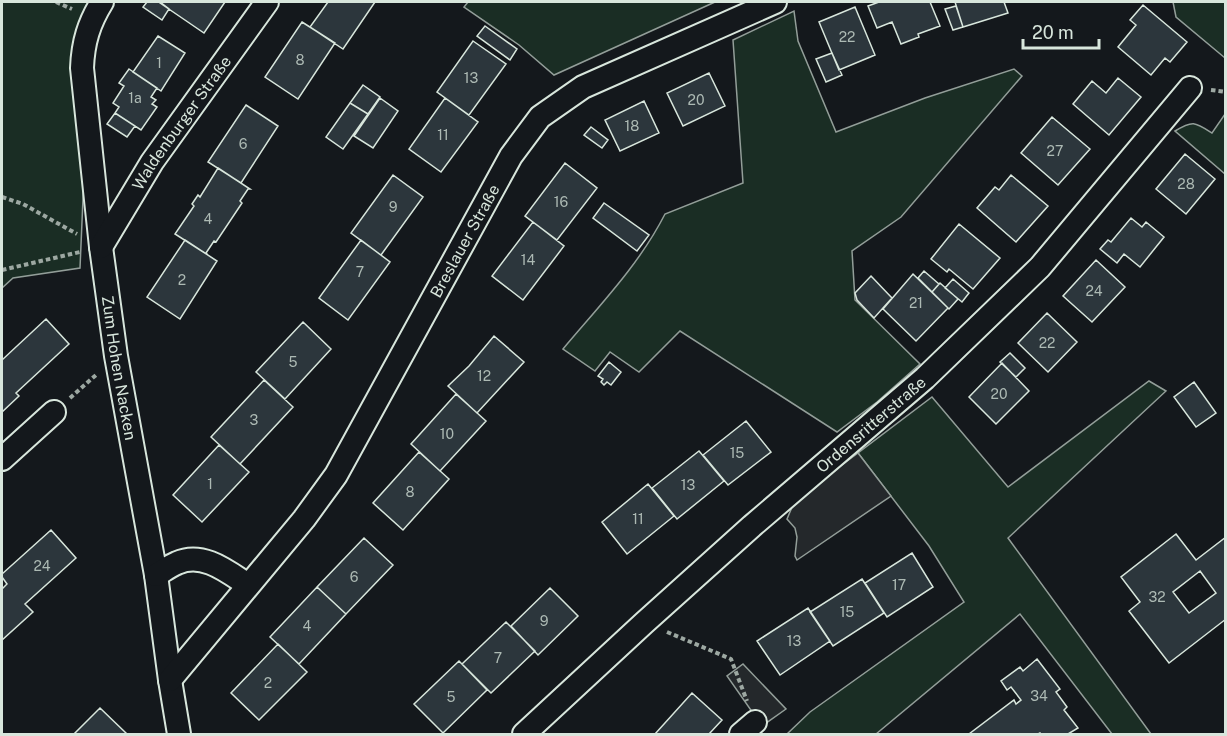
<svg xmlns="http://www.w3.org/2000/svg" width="1227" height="736" viewBox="0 0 1227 736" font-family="'Public Sans',sans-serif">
<rect width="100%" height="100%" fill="#14181c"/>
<path fill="#1a2d24" stroke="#939e99" stroke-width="1.5" d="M2 2H114L90 37 80 268 13 278 2 288Z
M468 2H715L554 75 519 45 464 7Z
M1173 2H1225V58L1176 17Z
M794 11 798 41 836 132 925 98 1014 69 1022 76 901 217 852 251 855 300 920 364 877 402 837 432 680 331 639 372 610 352 595 371 563 349C599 306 639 265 665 214L743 183 733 40Z
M1225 114 1226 174H1225L1175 131C1193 120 1195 122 1212 133Z
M1149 381 1166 391 1008 538 1151 734H1112L1020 614 876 734H787L810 712 964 602 929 546 858 453 932 397 1008 487Z"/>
<path fill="#24282b" stroke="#939e99" stroke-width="1.5" d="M858 453 891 496 797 560 795 556 797 537 795 528 787 519 795 500Z
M743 664 786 709 762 726 727 676Z"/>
<path fill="#2c363c" stroke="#d8e6dc" stroke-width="1.5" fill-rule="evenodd" d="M147 2H160L169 9 162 20 143 7Z
M161 2H225L204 33 160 3Z
M328 2H375L343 49 310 27Z
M879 2H930L940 26 918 34 919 37 901 44 892 22 877 28 868 6Z
M955 2H1004L1008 13 963 27Z
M1143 5 1187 42 1170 62 1165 58 1151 75 1118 47 1136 25 1130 20Z
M956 6 963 27 953 30 945 9Z
M855 7 875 55 839 70 819 22Z
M302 22 335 43 298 99 265 77Z
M485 26 517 49 510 60 477 36Z
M158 36 185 53 161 91 133 72Z
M473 41 506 64 469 115 437 92Z
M832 53 842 75 826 82 816 59Z
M129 69 157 88 151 97 156 100 152 104 157 107 141 130 115 113 119 107 113 103 124 86 119 83Z
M709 73 725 106 683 126 667 93Z
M1118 78 1141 97 1109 135 1073 104 1092 81 1106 93Z
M363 85 380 97 368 114 350 103Z
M380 98 398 111 373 148 354 136Z
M445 98 478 122 441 172 409 149Z
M644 101 659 133 620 151 605 120Z
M350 103 368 114 343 149 326 137Z
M246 105 278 126 241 183 208 162Z
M115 113 135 126 127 137 107 124Z
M1052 117 1090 149 1058 185 1021 153Z
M591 127 608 140 602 148 584 135Z
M1185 154 1215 179 1186 214 1156 189Z
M565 163 597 188 557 240 525 216Z
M218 168 250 189H248L240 201 242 203 216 242 214 241 206 253 208 255 175 234 194 206 192 204 198 195 200 197Z
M393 175 423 197 381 255 351 233Z
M1011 175 1048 206 1016 242 977 208 995 187 999 190Z
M604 203 649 235 637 251 593 218Z
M1131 218 1142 227 1146 222 1164 237 1140 267 1124 254 1117 263 1100 249 1108 240 1111 242Z
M533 222 564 246 523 300 492 276Z
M959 224 1000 258 973 289 949 269 947 272 931 259Z
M185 240 217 261 180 319 147 297Z
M361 240 390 262 348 320 319 298Z
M1096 260 1125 287 1092 322 1063 296Z
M924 271 939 284 932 292 918 278Z
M913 274 948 308 916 341 883 309Z
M871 276 892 298 874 318 857 300 855 293Z
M953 279 969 293 962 302 945 288Z
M940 283 958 299 949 309 932 292Z
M1047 313 1077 342 1048 372 1018 343Z
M46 319 69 344 16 393 19 396 2 412V360Z
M303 322 331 349 285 399 256 372Z
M494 336 524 362 477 413 448 386 469 366Z
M1010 353 1025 368 1016 377 1000 362Z
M609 362 621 372 611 385 607 382 604 385 601 382 603 379 598 376Z
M1002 363 1029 391 996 424 969 397Z
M264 380 293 407 240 464 211 437Z
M1194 382 1216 413 1196 427 1174 397Z
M456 394 486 421 440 471 411 444Z
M746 421 771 452 728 485 703 455Z
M219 445 249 472 202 522 173 495Z
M699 451 724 481 677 519 652 488Z
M419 452 449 479 403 530 373 503Z
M648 484 674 516 627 554 602 522Z
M51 530 76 558 25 604 33 612 2 640V589L7 584 2 577V574Z
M1176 534 1196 560 1226 537V619L1169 663 1129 611 1140 602 1121 577ZM1200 571 1216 593 1189 613 1173 592Z
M364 538 393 565 346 614 317 587Z
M912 553 933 587 887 617 865 583Z
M862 579 884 613 833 646 810 612Z
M317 587 346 614 299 664 270 637Z
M550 588 578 616 538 655 511 626Z
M808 608 830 641 780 675 757 641Z
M506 622 535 651 491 693 462 664Z
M278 644 307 672 259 720 231 693Z
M1037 659 1060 689 1056 692 1067 707 1064 710 1078 728 1068 734H1041L1040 733 1038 734H969L1014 700 1016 704 1021 700 1011 687 1007 690 1001 681 1020 667 1023 671Z
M459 661 487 690 443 733 414 704Z
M692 693 722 720 709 734H655Z
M100 708 127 734H74Z"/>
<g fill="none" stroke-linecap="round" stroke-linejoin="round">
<g stroke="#d8e6dc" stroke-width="26">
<g id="street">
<path id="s1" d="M102 2C89 23 83 42 82 68L101 247 116 356 156 575 170 680 179 734"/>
<path id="s2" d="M101 247 152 162 267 2"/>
<path d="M2 459 54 412"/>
<path d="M156 575C163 571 170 566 177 563 203 551 228 572 248 585"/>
<path id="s3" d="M170 680 304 519 336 475 511 156 540 117 583 87 775 2"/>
<path id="s4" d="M524 734 644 623 752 526 925 378 1040 267 1190 88"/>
<path d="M741 734 755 722"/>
</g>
</g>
<path stroke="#9da8a2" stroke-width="4" stroke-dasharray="4.5 3" stroke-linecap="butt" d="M56 2 72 9
M1211 90 1226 92
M2 197 23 204 77 234
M2 270 80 252
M70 398 96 375
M667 632 731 659 747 701"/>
<use href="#street" stroke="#14181c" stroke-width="22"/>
</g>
<g text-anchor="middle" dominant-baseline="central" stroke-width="4.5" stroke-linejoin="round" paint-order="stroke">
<g font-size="14" fill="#adbab4">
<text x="847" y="37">22</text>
<text x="300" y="60">8</text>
<text x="159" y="63">1</text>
<text x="471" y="78">13</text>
<text x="135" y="98">1a</text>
<text x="696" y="100">20</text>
<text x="632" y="126">18</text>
<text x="443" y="135">11</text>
<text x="243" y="144">6</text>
<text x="1055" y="151">27</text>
<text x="1186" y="184">28</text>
<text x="561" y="202">16</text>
<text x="393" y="207">9</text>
<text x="208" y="219">4</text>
<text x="528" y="260">14</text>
<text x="360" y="272">7</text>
<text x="182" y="280">2</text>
<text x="1094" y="291">24</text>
<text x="916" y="303">21</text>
<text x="1047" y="343">22</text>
<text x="293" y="362">5</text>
<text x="484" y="376">12</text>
<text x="999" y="394">20</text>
<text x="254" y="420">3</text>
<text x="447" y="434">10</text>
<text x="737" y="453">15</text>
<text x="210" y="484">1</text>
<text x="688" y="485">13</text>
<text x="410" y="492">8</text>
<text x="638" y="519">11</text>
<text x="42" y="566">24</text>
<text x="354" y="577">6</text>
<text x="899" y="585">17</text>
<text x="1157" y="597">32</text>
<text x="847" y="612">15</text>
<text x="544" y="621">9</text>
<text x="307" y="626">4</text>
<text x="794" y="641">13</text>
<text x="498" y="658">7</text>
<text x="268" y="683">2</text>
<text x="1039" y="696">34</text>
<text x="451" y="697">5</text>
</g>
<g font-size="16" fill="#d8e6dc" stroke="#14181c">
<text stroke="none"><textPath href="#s2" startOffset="148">Waldenburger Straße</textPath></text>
<text stroke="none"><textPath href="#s3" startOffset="531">Breslauer Straße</textPath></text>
<text stroke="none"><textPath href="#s1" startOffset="372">Zum Hohen Nacken</textPath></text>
<text stroke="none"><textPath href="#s4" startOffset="465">Ordensritterstraße</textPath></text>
</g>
</g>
<rect width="1227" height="736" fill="none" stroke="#d8e6dc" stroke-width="6"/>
<path d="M1023 39v9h76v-9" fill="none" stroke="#d8e6dc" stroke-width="3"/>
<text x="1032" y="39" font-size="18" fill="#d8e6dc" stroke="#14181c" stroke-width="4.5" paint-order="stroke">20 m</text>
</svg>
